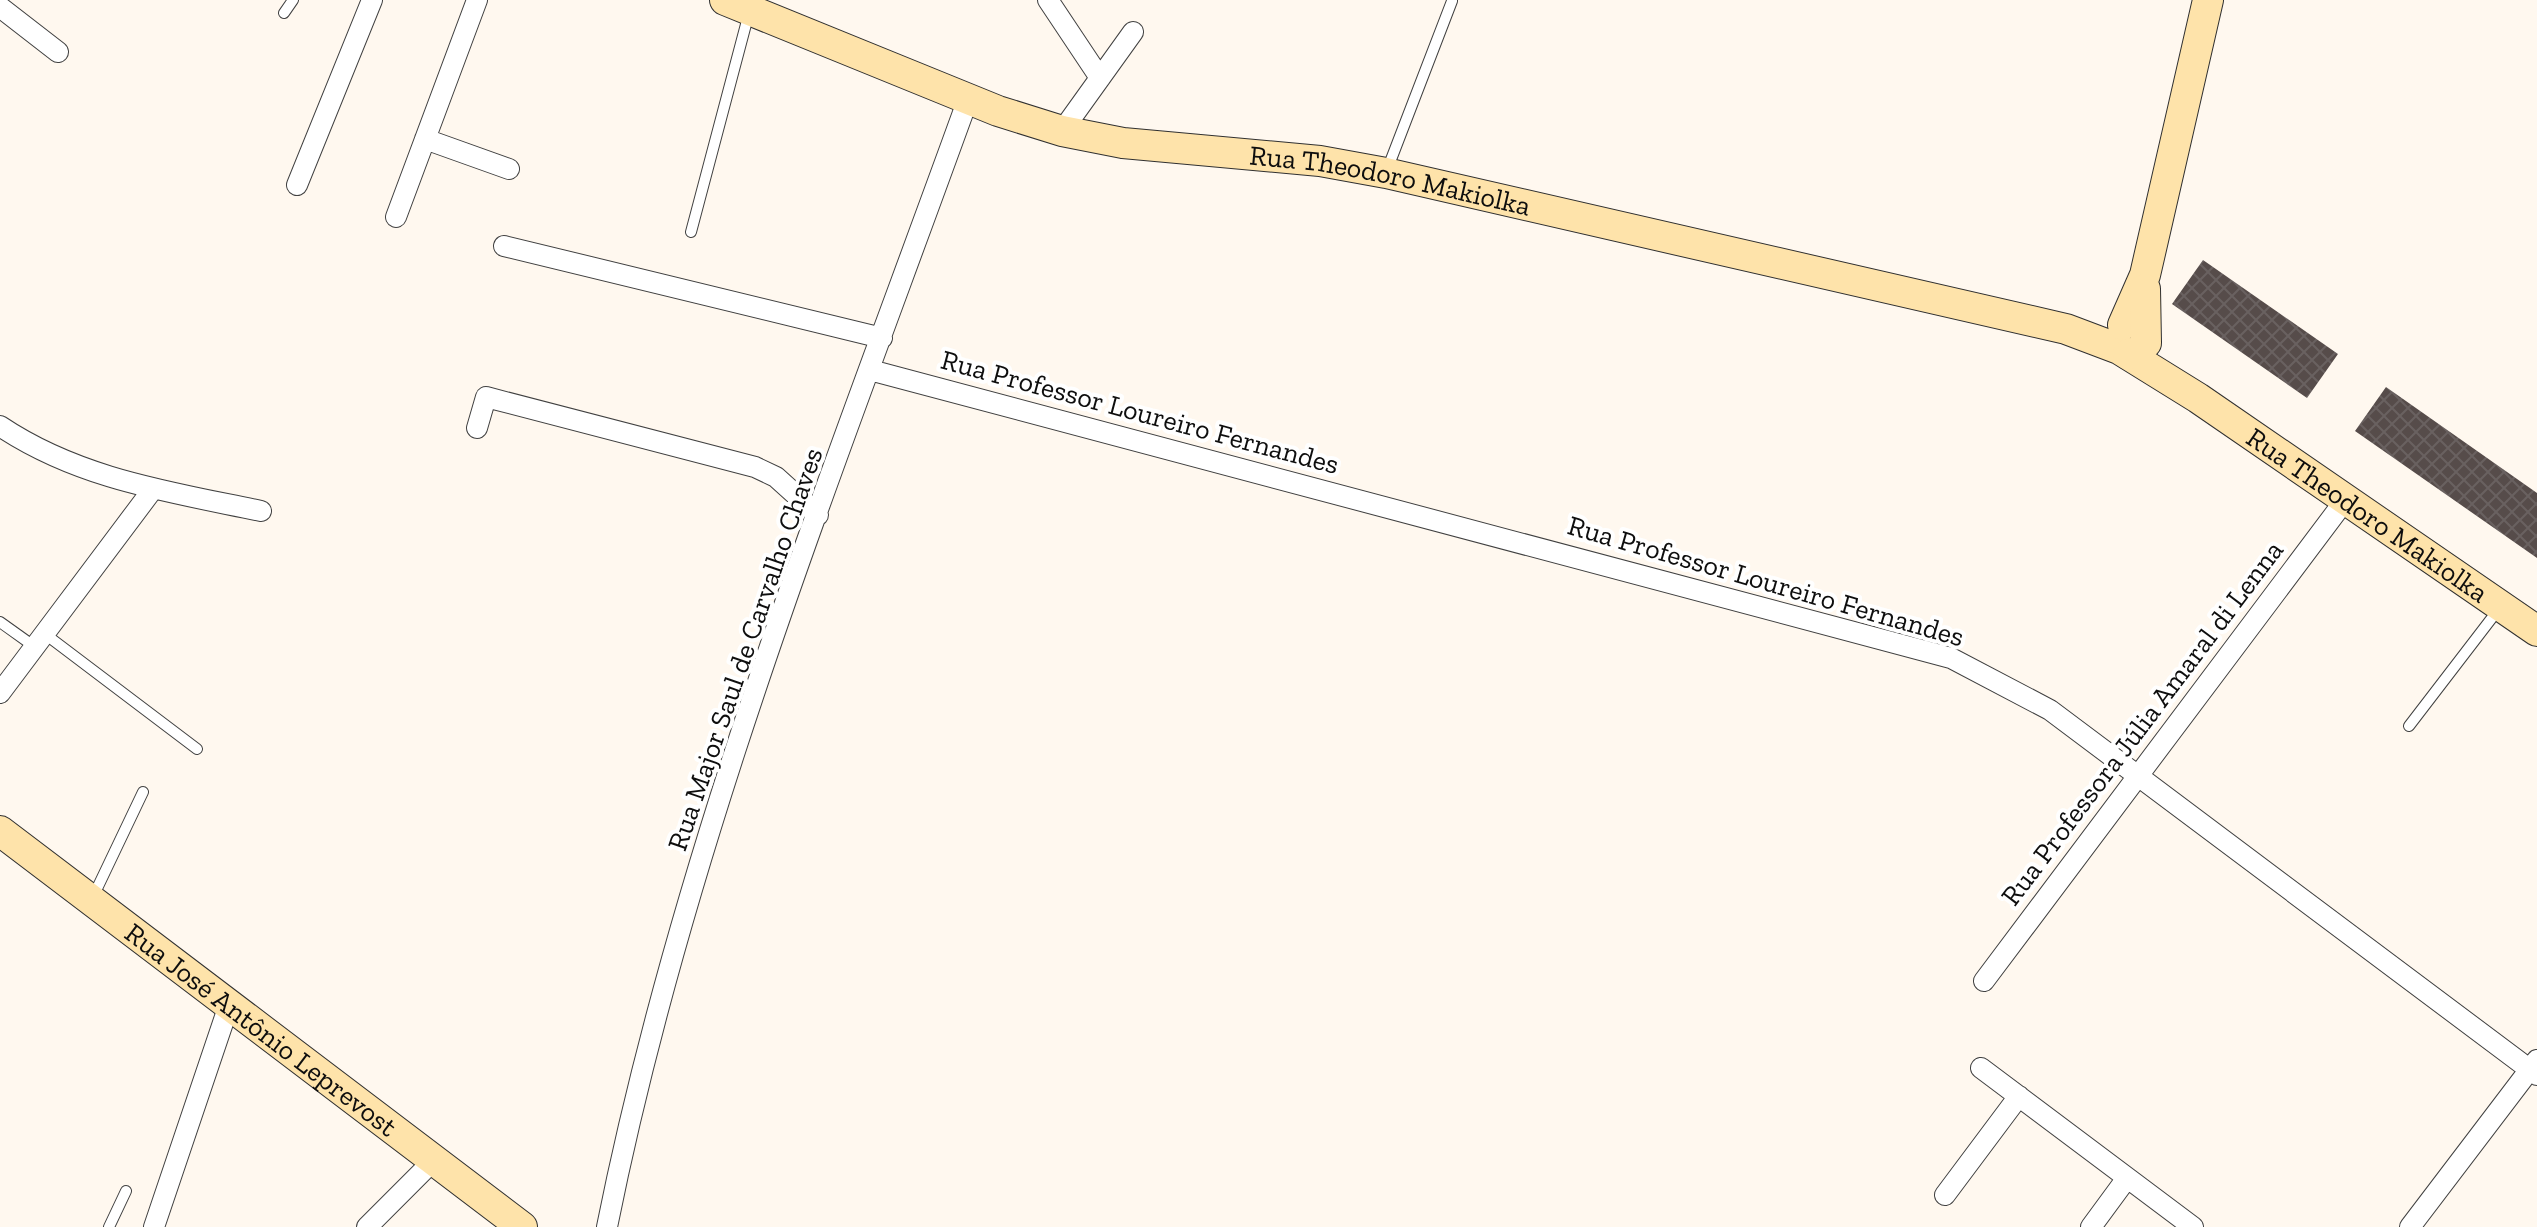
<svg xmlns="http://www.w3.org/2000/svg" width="2537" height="1227" viewBox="0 0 2537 1227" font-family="'Zilla Slab',serif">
<defs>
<pattern id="building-cross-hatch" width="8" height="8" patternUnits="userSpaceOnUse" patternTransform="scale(2)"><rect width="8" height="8" fill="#564c4a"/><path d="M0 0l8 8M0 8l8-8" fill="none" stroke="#696160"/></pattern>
</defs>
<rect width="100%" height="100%" fill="#fff8ef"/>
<path fill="url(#building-cross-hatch)" d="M2203 260 2338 354 2307 398 2172 304Z
M2386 387 2537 493V558L2355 431Z"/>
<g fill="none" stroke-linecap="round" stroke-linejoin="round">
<g stroke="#414141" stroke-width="12">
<path id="lane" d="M284 13 293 0
M1387 170 1452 1
M691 232 749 13
M0 622 35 647
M45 634 197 749
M2409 726 2498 610
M92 899 143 792
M109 1227 126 1191"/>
</g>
<g stroke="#414141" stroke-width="22">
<path id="street" d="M1048 0 1100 78
M0 7 58 52
M1062 131 1133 32
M425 139 509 169
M297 185 372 0
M396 217 477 0
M504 246 882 338
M870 370 1951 658 2050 710 2537 1075
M0 426C79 479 170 492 261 511
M477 428 486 397 755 467 776 477 818 515
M0 693 153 489
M1984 981 2346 499
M1981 1068 2193 1227
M1945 1195 2019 1096
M154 1227 229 1005
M367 1227 434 1160
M607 1227C684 842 835 467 968 99
M2091 1227 2127 1178
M2410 1227 2537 1060"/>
</g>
<g stroke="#303030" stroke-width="32">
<g id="secondary">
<path id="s1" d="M725 0 998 111 1062 131 1123 143 1320 161 1386 173 2066 329 2119 349 2198 398 2537 631"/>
<path d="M2123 325 2145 275 2208 0"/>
<path d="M2128 354 2137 353 2146 343 2145 289"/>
<path id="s2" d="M0 831 522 1227"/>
</g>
</g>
<use href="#lane" stroke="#fff" stroke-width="10"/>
<use href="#street" stroke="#fff" stroke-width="20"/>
<use href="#secondary" stroke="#fee3aa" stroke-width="30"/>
</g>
<g text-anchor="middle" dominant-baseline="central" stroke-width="8" stroke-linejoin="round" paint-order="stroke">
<g font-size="28" fill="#0e0e0e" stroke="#fff">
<text stroke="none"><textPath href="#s1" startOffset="694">Rua Theodoro Makiolka</textPath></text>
<text transform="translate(1140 412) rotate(15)">Rua Professor Loureiro Fernandes</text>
<text stroke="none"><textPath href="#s1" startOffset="1742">Rua Theodoro Makiolka</textPath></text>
<text transform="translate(1766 581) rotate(16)">Rua Professor Loureiro Fernandes</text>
<text transform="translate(745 649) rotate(-71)">Rua Major Saul de Carvalho Chaves</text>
<text transform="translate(2142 723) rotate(-53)">Rua Professora Júlia Amaral di Lenna</text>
<text stroke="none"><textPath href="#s2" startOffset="328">Rua José Antônio Leprevost</textPath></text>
</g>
</g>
</svg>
